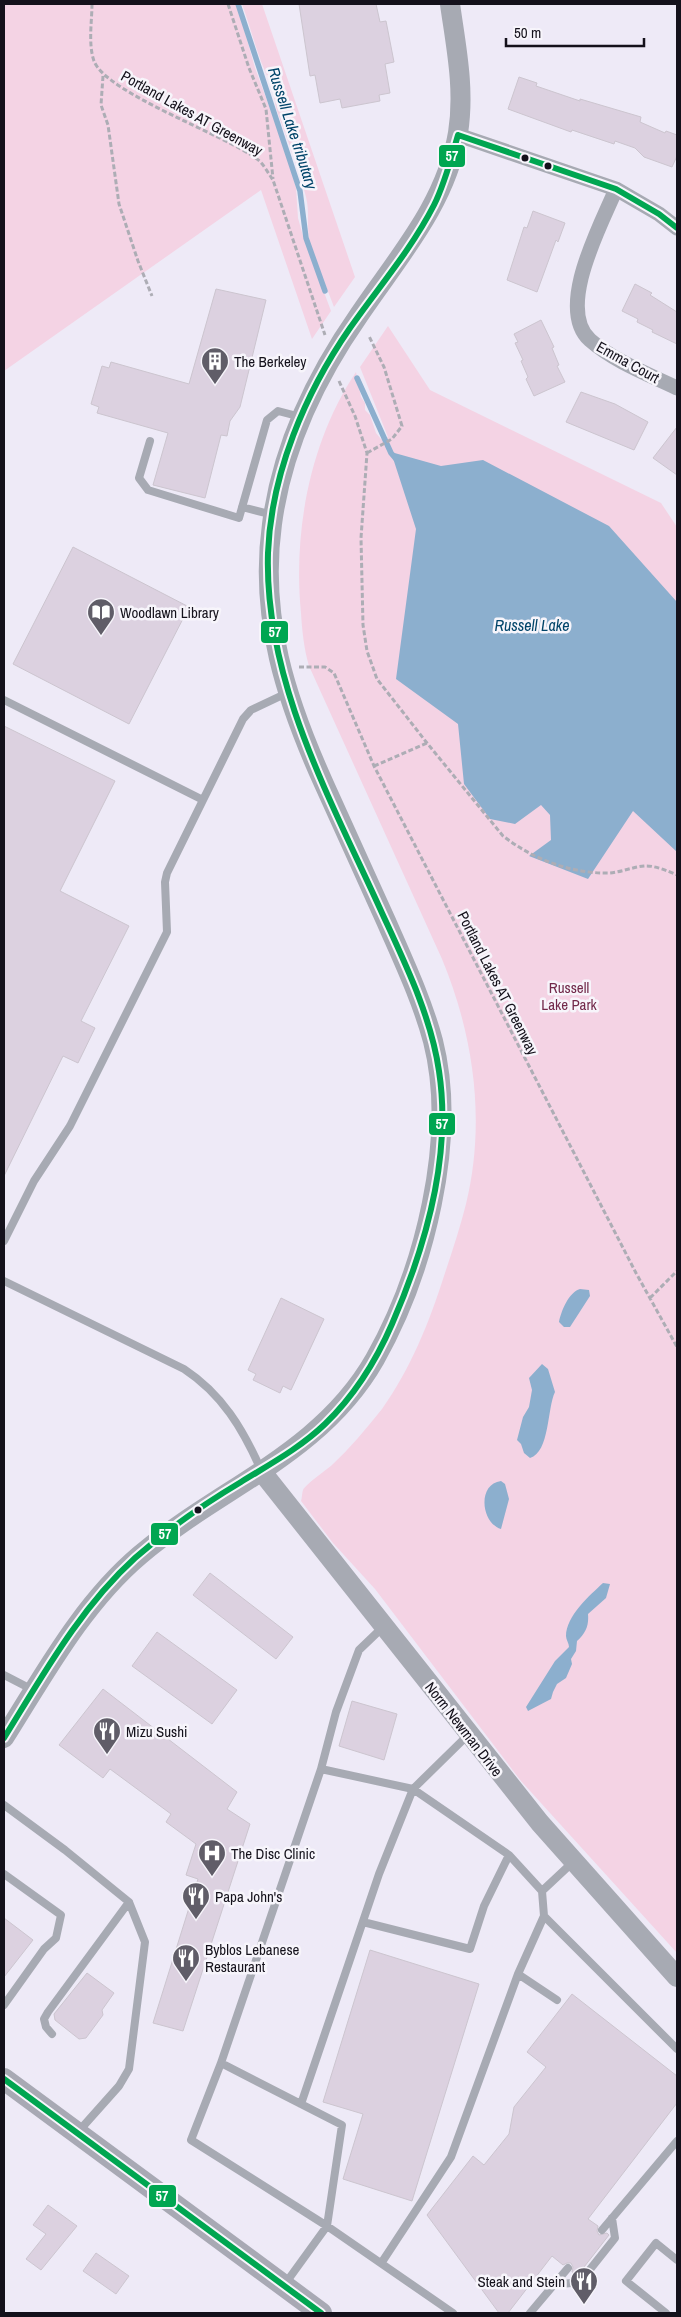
<svg xmlns="http://www.w3.org/2000/svg" width="681" height="2317" viewBox="0 0 681 2317" font-family="'Archivo Narrow',sans-serif">
<rect width="100%" height="100%" fill="#eeeaf7"/>
<path fill="#f4d3e4" d="M4 4H237L255 68 288 157 296 188 298 218 303 236 331 311 312 339 261 190 4 371Z
M242 4H262L355 277 334 307C326 285 316 264 310 243 306 228 310 212 306 197 299 169 288 141 278 114 274 104 275 91 270 82 257 56 252 31 242 4Z
M388 326 430 390 661 503 677 527V630L577 762 677 839V1953L521 1781 375 1589 333 1543 301 1501C302 1498 302 1493 303 1490 306 1484 325 1471 332 1465 350 1448 366 1429 382 1409 411 1368 429 1323 444 1276 452 1252 460 1228 466 1204 486 1122 474 1036 442 959L309 666C304 649 302 630 301 613 293 531 310 441 356 372L361 397 365 403V410L370 415 376 433 381 439 388 437 360 367Z"/>
<path fill="#8cafce" d="M391 452 441 466 483 460 609 526 677 602V852L633 811 588 879 529 856 551 840 550 815 541 805 515 824 490 819 464 784 458 724 396 679 416 529Z
M580 1289 589 1290 590 1296 570 1327H564L559 1322C561 1311 569 1292 580 1289Z
M542 1364 548 1369 555 1392C547 1408 550 1452 530 1458L524 1453 521 1444 517 1440 523 1417 529 1407 532 1390 529 1378Z
M501 1481 505 1484 509 1499 501 1529C481 1523 477 1484 501 1481Z
M603 1583 610 1584 606 1598 588 1614C589 1625 586 1633 577 1641L576 1651 571 1659 572 1664 566 1678 557 1684 553 1692 551 1699 528 1711 526 1707 555 1661 569 1647C569 1643 566 1640 566 1636 566 1616 590 1595 603 1583Z"/>
<g fill="none" stroke-linecap="round" stroke-linejoin="round">
<path stroke="#8cafce" stroke-width="5.5" d="M238 4 300 191 306 238 325 291
M357 378 391 453 396 459"/>
</g>
<path fill="#dcd1e0" stroke="#ccc5cf" d="M299 4H376L380 22 386 21 394 62 385 64 390 93 379 95 380 101 342 108 340 99 320 103 315 75 310 76Z
M519 77 537 83 536 86 580 101V99L641 117 640 122 665 133 666 131 677 135V156L672 167 644 157 635 148 615 141 614 144 572 130 571 132 508 109Z
M533 211 565 223 558 242 556 240 537 292 507 280 524 227 527 228Z
M635 284 652 293 650 295 677 312V344L652 332 653 330 637 322 638 319 622 311Z
M216 289 266 300 240 407 230 421 227 436 221 435 205 498 153 485 168 433 97 413 99 407 91 404 102 366 109 368 111 362 189 384Z
M541 320 554 347 552 348 559 365 557 366 565 382 534 396 526 379 528 377 521 361 523 360 515 343 518 342 514 334Z
M581 392 615 404 648 422 634 450 566 422Z
M677 427V475L653 458Z
M73 547 189 607 129 724 13 664Z
M4 726 115 781 60 891 129 926 81 1021 95 1028 78 1063 63 1056 4 1176Z
M281 1298 324 1319 291 1390 283 1386 280 1393 253 1380 256 1374 248 1370Z
M210 1573 293 1637 276 1659 193 1595Z
M157 1632 237 1690 212 1724 132 1666Z
M103 1689 237 1792 227 1809 250 1824 183 2031 153 2023 198 1879 186 1875 196 1844 166 1822 171 1814 110 1769 103 1778 59 1745Z
M352 1701 397 1714 384 1760 339 1746Z
M4 1918 33 1940 4 1977Z
M370 1950 479 1984 412 2201 343 2179 363 2114 323 2102Z
M87 1973 114 1993 102 2010 103 2015 86 2038 79 2039 55 2020 54 2014Z
M572 1994 677 2076V2103L588 2219 598 2226 597 2231 599 2235 607 2233 609 2235 577 2276 572 2272 573 2267 571 2263H567L563 2265 552 2256 508 2313H499L427 2215 473 2156 484 2165 509 2134 514 2107 546 2067 527 2052Z
M48 2205 77 2226 41 2270 26 2259 46 2234 33 2225Z
M96 2253 129 2276 116 2294 83 2271Z"/>
<g fill="none" stroke-linecap="round" stroke-linejoin="round">
<path stroke="#adadb5" stroke-width="3" stroke-dasharray="5 2.5" stroke-linecap="butt" d="M92 4C92 21 88 44 94 61 106 93 225 135 257 159 263 163 268 173 273 180L325 335
M228 4 249 68 266 109 273 179
M103 76 101 105 108 125 119 204 138 261 152 296
M339 381 355 416 367 453 361 538 363 625 367 651 377 679 427 743 503 836C533 859 571 874 610 873 621 872 633 867 644 866 654 865 668 871 677 875
M367 453 392 439 402 426 384 367 369 336
M299 667H325L334 673 374 766 636 1273 677 1347
M374 766 427 743
M650 1298 677 1271"/>
<path stroke="#a7aab3" stroke-width="8" d="M150 441 139 478 148 490 239 518 267 420 278 411 301 417
M242 507 273 515
M4 700 203 800
M4 1241 34 1181 70 1126 167 932 165 882 167 873 243 719 251 710 287 693
M4 1281 184 1369C222 1394 243 1429 261 1470
M4 1675 33 1690
M321 1769 336 1712 359 1650 383 1627
M4 1805 65 1850 129 1902 145 1942 129 2069 119 2086 78 2132
M509 1855 542 1891
M573 1862 542 1891 544 1916 677 2049
M4 1874 61 1915 56 1938 44 1949 4 2005
M518 1974 557 2000
M52 2034 46 2027 44 2019 48 2012 129 1902
M221 2063 321 1769 413 1789 509 1855 484 1906 470 1949 363 1922
M221 2063 342 2125 327 2226 191 2140Z
M301 2104 379 1874 413 1789 468 1735
M602 2230 677 2141
M382 2262 451 2157 518 1974 544 1916
M285 2284 327 2226 453 2313
M553 2285 580 2282 615 2238 612 2218
M530 2313 568 2268
M666 2313 626 2281 656 2243 677 2260"/>
<path stroke="#a7aab3" stroke-width="15" d="M458 135 616 189 659 214 677 228
M616 189C602 223 555 308 590 340 615 362 648 374 677 388"/>
<path stroke="#a7aab3" stroke-width="20" d="M262 1472 540 1823 677 1977
M4 1738C44 1675 82 1604 140 1555 220 1487 321 1454 375 1359 424 1272 458 1139 433 1041 422 1000 403 960 386 921 365 875 345 830 324 784 286 700 259 618 272 524 282 448 315 378 359 315 398 257 446 204 458 133 465 89 456 47 450 4"/>
<path stroke="#a8a9b4" stroke-width="22" d="M4 2079 321 2313"/>
<g stroke="#f7f5fb" stroke-width="10">
<path id="bus-1" d="M4 1738C43 1675 80 1608 135 1558 168 1529 204 1504 241 1482 270 1464 300 1448 325 1424 354 1396 376 1361 392 1324 426 1246 452 1156 439 1071 431 1016 405 963 382 913 331 800 264 681 268 553 271 474 305 393 350 328 378 288 411 250 434 205 445 183 451 159 458 135L616 189 659 214 677 228
M4 2079 321 2313"/>
</g>
<use href="#bus-1" stroke="#00a651" stroke-width="6"/>
</g>
<defs>
<g id="building-pin" transform="scale(1.4375)"><path d="M0 17L-7.5 6A9.5 9.5 0 1 1 7.5 6Z" fill="#605d68" stroke="#f7f5fb"/><path d="M-4-6H4V6H1V3H-1V6H-4ZM-2.5-4.3h1.7v1.8h-1.7ZM.8-4.3h1.7v1.8H.8ZM-2.5-1h1.7V.8h-1.7ZM.8-1h1.7V.8H.8Z" fill="#fff"/></g>
<g id="library-pin" transform="scale(1.4375)"><path d="M0 17L-7.5 6A9.5 9.5 0 1 1 7.5 6Z" fill="#605d68" stroke="#f7f5fb"/><path d="M-6-4Q-3-5.5-.7-3.5V5Q-3 3-6 4ZM6-4Q3-5.5 .7-3.5V5Q3 3 6 4Z" fill="#fff"/></g>
<g id="restaurant-pin" transform="scale(1.4375)"><path d="M0 17L-7.5 6A9.5 9.5 0 1 1 7.5 6Z" fill="#605d68" stroke="#f7f5fb"/><path d="M-5-6h1v4h1v-4h1v4h1v-4h1v5L-1.5 .5V6h-2V.5L-5-1ZM5-6V6H3V1.5H1.5Q1.5-4 5-6Z" fill="#fff"/></g>
<g id="hospital-pin" transform="scale(1.4375)"><path d="M0 17L-7.5 6A9.5 9.5 0 1 1 7.5 6Z" fill="#605d68" stroke="#f7f5fb"/><path d="M-5-5h3v3.5h4V-5h3V5h-3V1.5h-4V5h-3Z" fill="#fff"/></g>
</defs>
<g fill-rule="evenodd">
<use href="#building-pin" x="215" y="361"/>
<use href="#library-pin" x="101" y="612"/>
<use href="#restaurant-pin" x="107" y="1731"/>
<use href="#hospital-pin" x="212" y="1853"/>
<use href="#restaurant-pin" x="196" y="1896"/>
<use href="#restaurant-pin" x="186" y="1958"/>
<use href="#restaurant-pin" x="584" y="2281"/>
</g>
<g fill="#14111b" stroke="#f7f5fb" stroke-width="2">
<circle cx="525" cy="158" r="4.5"/>
<circle cx="548" cy="166" r="4.5"/>
<circle cx="198" cy="1510" r="4.5"/>
</g>
<g text-anchor="middle" dominant-baseline="central" stroke-width="5" stroke-linejoin="round" paint-order="stroke">
<g font-size="15" fill="#14111b" stroke="#f7f5fb">
<text transform="translate(192 113) rotate(29)">Portland Lakes AT Greenway</text>
<text transform="translate(628 362) rotate(29)">Emma Court</text>
<text transform="translate(498 983) rotate(63)">Portland Lakes AT Greenway</text>
<text transform="translate(464 1729) rotate(52)">Norm Newman Drive</text>
</g>
<g font-size="15" fill="#14111b" stroke="#f7f5fb" text-anchor="start">
<text x="234" y="361">The Berkeley</text>
<text x="120" y="612">Woodlawn Library</text>
<text x="126" y="1731">Mizu Sushi</text>
<text x="231" y="1853">The Disc Clinic</text>
<text x="215" y="1896">Papa John's</text>
<text x="205" y="1949">Byblos Lebanese<tspan x="205" dy="17">Restaurant</tspan></text>
<text x="565" y="2281" text-anchor="end">Steak and Stein</text>
</g>
<g font-size="15" fill="#72294a" stroke="#f7f5fb">
<text x="569" y="987">Russell<tspan x="569" dy="17">Lake Park</tspan></text>
</g>
<g font-size="16" font-style="italic" fill="#004469" stroke="#f7f5fb">
<text transform="translate(293 128) rotate(72)">Russell Lake tributary</text>
<text x="532" y="625">Russell Lake</text>
</g>
</g>
<g stroke="#f7f5fb" stroke-width="2">
<rect x="438" y="144" width="28" height="24" rx="5" fill="#00a651"/>
<rect x="260" y="620" width="29" height="24" rx="5" fill="#00a651"/>
<rect x="428" y="1112" width="28" height="24" rx="5" fill="#00a651"/>
<rect x="150" y="1522" width="29" height="24" rx="5" fill="#00a651"/>
<rect x="148" y="2184" width="29" height="24" rx="5" fill="#00a651"/>
</g>
<g font-size="14" text-anchor="middle" font-weight="bold" fill="#fff">
<text x="452" y="161">57</text>
<text x="275" y="637">57</text>
<text x="442" y="1129">57</text>
<text x="165" y="1539">57</text>
<text x="162" y="2201">57</text>
</g>
<rect width="681" height="2317" fill="none" stroke="#14111b" stroke-width="10"/>
<path d="M506 38v8h138v-8" fill="none" stroke="#14111b" stroke-width="2.5"/>
<text x="514" y="38" font-size="15" fill="#14111b" stroke="#f7f5fb" stroke-width="4" paint-order="stroke">50 m</text>
</svg>
